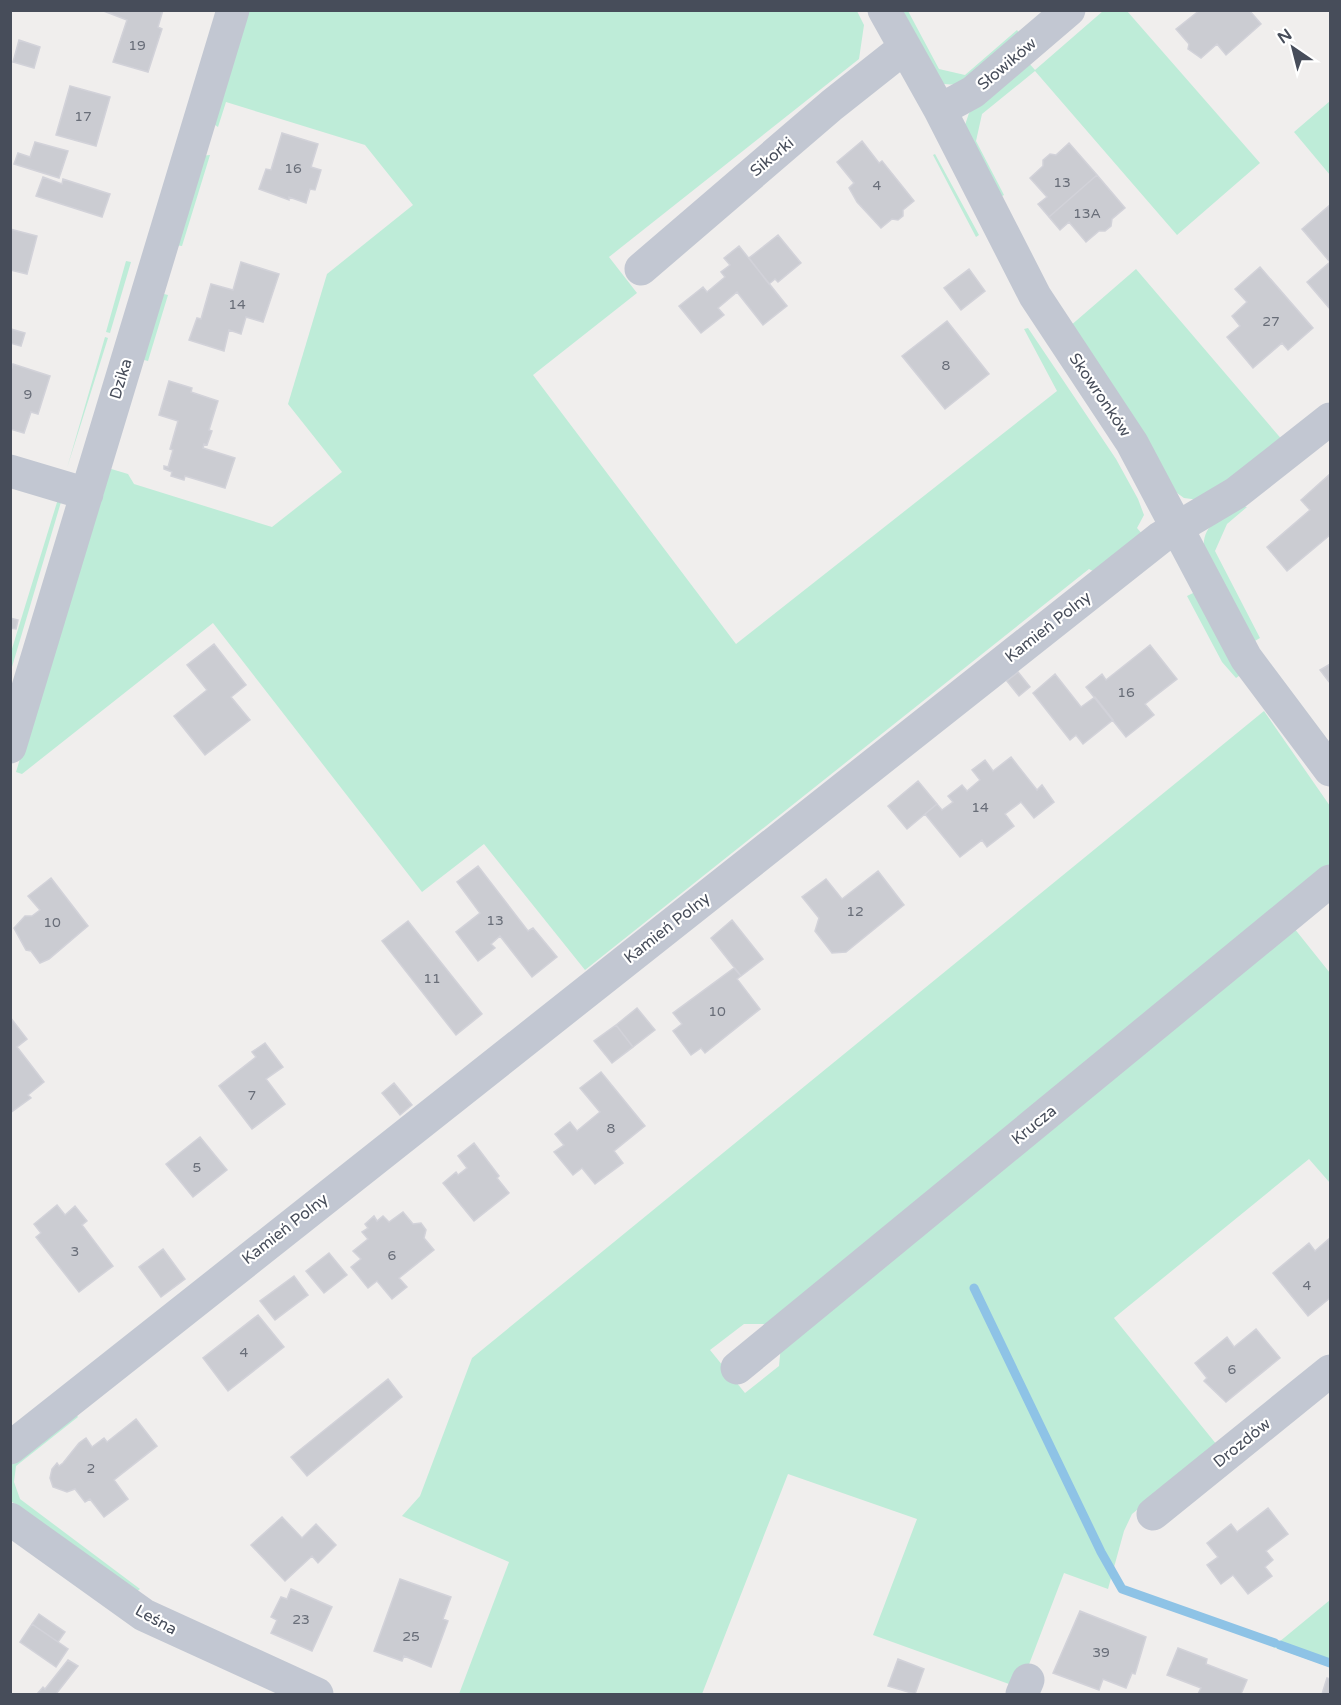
<svg xmlns="http://www.w3.org/2000/svg" width="1341" height="1705" viewBox="0 0 1341 1705" font-family="'Varela Round',sans-serif">
<rect width="100%" height="100%" fill="#f0eeed"/>
<path fill="#beecd8" d="M245 11H857L864 25 859 59 609 257 637 293 533 375 736 644 1057 391 1024 329 1028 328 1116 459 1138 499 1144 515 1137 528 1143 535 1095 572 1089 569 585 970 484 844 422 892 213 623 22 774 16 772 108 468 128 474 134 484 272 527 342 472 288 404 327 274 413 205 365 145 226 102 218 127 211 122Z
M898 11H908L939 69 965 75 1017 30 1022 37C1001 54 967 95 939 82Z
M1103 11H1127L1260 163 1177 235 1035 71 982 114 976 141 1004 195 998 198 965 125 969 113 1027 61 1035 70Z
M1330 101V175L1294 132Z
M935 154 979 235 976 237 933 155Z
M210 155 182 246 174 245 200 156Z
M126 261 131 262 110 333 106 332Z
M1136 269 1284 442 1199 500 1184 498 1177 493 1069 327Z
M160 293 168 295 148 361 140 359Z
M105 337 108 338 67 468Z
M58 499 61 502 12 667 11 652Z
M1238 506 1247 507 1227 524 1215 551 1260 638 1253 642 1204 548C1202 525 1221 517 1238 506Z
M1197 591 1243 673 1236 678 1222 662 1187 596Z
M1264 711 1330 806V864L766 1324H744L710 1350 745 1393 779 1366 781 1345 1294 928 1330 973V1183L1309 1159 1114 1318 1217 1445 1132 1514 1124 1531 1108 1589 1064 1573 1020 1688 873 1635 917 1519 788 1474 702 1694H459L509 1562 402 1516 420 1496 472 1358Z
M75 1413 78 1417 16 1466 14 1482 20 1499 140 1589 135 1593 11 1501 10 1465Z
M1330 1600V1667L1273 1647Z"/>
<g fill="none" stroke-linecap="round" stroke-linejoin="round">
<path stroke="#8ec3e6" stroke-width="9" d="M974 1288 1101 1552 1122 1589 1275 1643
M1280 1645 1330 1663"/>
</g>
<path fill="#cbccd2" stroke="#d2d2d9" stroke-width="1.5" d="M163 10 158 27 162 29 148 72 113 62 127 20 101 10Z
M1200 10H1249L1261 24 1226 55 1217 44 1201 58 1188 49 1189 44 1176 29Z
M19 40 40 47 34 68 13 62Z
M70 86 110 97 96 146 56 135Z
M282 133 318 144 311 167 321 170 315 190 310 189 306 203 289 197V200L259 189 266 169 271 170Z
M862 141 879 163 882 161 914 201 903 210V216L898 220 892 219 881 228 857 202 849 188 854 183 837 162Z
M35 142 68 151 59 178 14 164 18 153 30 157Z
M1069 143 1097 175 1049 217 1038 204 1047 197 1030 178 1043 166V160L1050 154 1056 155Z
M1097 175 1125 208 1112 219 1111 226 1105 231H1099L1086 242 1069 222 1060 230 1049 217Z
M43 177 62 184 63 179 110 194 102 217 36 196Z
M1330 205V309L1307 282 1330 262 1302 229Z
M10 229 37 236 27 274 10 270Z
M778 235 801 263 778 282 775 279 769 284 749 258Z
M739 246 787 306 763 325 737 292 718 308 724 315 701 333 679 306 703 287 707 292 725 277 721 272 730 265 724 258Z
M241 262 279 274 263 322 246 317 241 334 229 330 224 351 189 340 197 318 201 319 211 284 233 290Z
M1260 267 1313 328 1288 350 1282 343 1253 368 1227 337 1240 326 1232 316 1247 302 1235 289Z
M969 269 985 291 961 310 944 288Z
M947 321 989 374 945 409 902 356Z
M11 329 25 333 21 346 10 343Z
M13 364 50 376 38 414 31 412 24 433 10 429V374Z
M169 381 192 388 191 392 218 401 209 430 212 431 207 445 204 444 203 448 235 458 225 488 185 476 184 480 171 476 172 472 164 469V466L168 467 173 450 170 449 178 421 159 415Z
M1330 474V535L1287 571 1267 547 1310 510 1301 500Z
M10 618 18 620 16 629 10 628Z
M214 644 246 685 231 697 250 720 205 755 174 716 207 690 187 665Z
M1150 645 1177 679 1145 704 1154 715 1126 737 1086 687 1102 674 1106 680Z
M1330 664V683L1320 670Z
M1018 672 1030 687 1019 696 1007 681Z
M1055 674 1081 707 1095 697 1113 720 1083 744 1076 735 1070 740 1033 693Z
M1011 757 1037 790 1042 785 1054 802 1034 818 1021 802 1005 814 1014 826 987 847 982 840 960 857 925 814 937 804 942 810 953 802 948 796 962 785 967 791 980 780 972 770 985 760 993 771Z
M918 781 937 804 907 829 888 806Z
M478 866 528 931 533 928 557 957 532 977 500 936 491 944 495 948 478 961 456 932 480 913 457 882Z
M878 871 904 905 846 952 832 953 815 931 819 918 802 897 826 879 842 899Z
M51 878 88 926 49 959 40 963 31 951 26 950 14 928 25 916H32L40 910 28 896Z
M732 920 763 959 741 976 711 938Z
M408 921 482 1014 456 1035 382 941Z
M734 968 741 976 737 979 760 1009 705 1053 701 1048 691 1055 673 1031 682 1024 673 1013Z
M637 1008 655 1030 633 1047 616 1025Z
M10 1017 27 1039 17 1047 44 1082 28 1095 31 1098 10 1113Z
M616 1025 633 1047 612 1063 594 1041Z
M265 1043 283 1067 266 1079 285 1104 252 1129 219 1086 256 1057 252 1052Z
M601 1072 645 1126 614 1151 623 1163 595 1184 582 1168 573 1175 554 1152 564 1145 555 1134 570 1122 577 1131 600 1112 580 1088Z
M394 1083 412 1105 400 1115 382 1093Z
M200 1137 227 1170 193 1197 166 1164Z
M474 1143 499 1176 497 1178 509 1193 474 1221 443 1183 456 1172 458 1175 467 1168 458 1156Z
M57 1205 65 1215 75 1206 87 1221 82 1225 113 1266 79 1292 36 1237 41 1233 34 1224Z
M403 1212 413 1224 421 1223 426 1230 424 1238 434 1250 399 1278 407 1287 392 1299 377 1281 368 1288 351 1267 361 1259 353 1251 368 1239 362 1232 368 1228 365 1224 374 1216 377 1221 383 1216 389 1222Z
M1330 1238V1298L1308 1316 1273 1273 1309 1243 1315 1251Z
M163 1249 185 1279 161 1297 139 1267Z
M329 1253 347 1275 324 1293 306 1271Z
M294 1276 308 1295 275 1320 260 1301Z
M258 1315 284 1347 228 1391 203 1358Z
M1256 1329 1280 1358 1226 1402 1204 1381 1207 1378 1195 1363 1227 1337 1234 1347Z
M388 1379 402 1397 307 1476 291 1457Z
M136 1419 157 1446 114 1480 128 1499 104 1517 90 1499 85 1502 75 1489 67 1492 53 1487 50 1478 52 1469 57 1463 59 1466 63 1463 79 1443 86 1438 92 1447 104 1438 107 1442Z
M1268 1508 1288 1534 1266 1551 1273 1560 1265 1567 1272 1576 1248 1594 1233 1575 1221 1584 1207 1565 1218 1557 1207 1543 1231 1524 1237 1532Z
M282 1517 302 1538 316 1524 336 1545 318 1563 312 1556 285 1581 251 1545Z
M400 1579 451 1597 443 1619 448 1621 431 1667 404 1656 402 1661 374 1651Z
M291 1589 332 1607 312 1651 271 1633 277 1620 271 1617 281 1597 287 1599Z
M1080 1611 1146 1637 1135 1674 1132 1673 1126 1688 1103 1679 1099 1690 1053 1673Z
M39 1614 65 1632 58 1642 32 1624Z
M32 1624 68 1649 56 1667 20 1642Z
M1178 1648 1207 1659 1206 1664 1247 1680 1241 1694H1198L1201 1688 1167 1675Z
M898 1659 924 1669 915 1694 888 1686Z
M68 1660 78 1666 56 1694H37L43 1687 45 1689Z
M1327 1678 1330 1679V1694H1322Z"/>
<g fill="none" stroke-linecap="round" stroke-linejoin="round">
<path stroke="#c2c7d2" stroke-width="33" d="M884 10 940 110 1035 296 1132 443 1246 658 1330 770
M940 110 973 92 1069 10
M641 269 832 105 904 48
M10 471 87 494
M10 747 233 10
M737 1368 1330 881
M10 1448 1160 538 1236 493 1330 419
M1153 1514 1330 1371
M10 1519 144 1615 317 1694
M1022 1694 1028 1680"/>
</g>
<g text-anchor="middle" dominant-baseline="central" stroke-width="4.5" stroke-linejoin="round" paint-order="stroke">
<g font-size="14" fill="#686d78">
<text x="137" y="45">19</text>
<text x="83" y="116">17</text>
<text x="293" y="168">16</text>
<text x="1062" y="182">13</text>
<text x="877" y="185">4</text>
<text x="1087" y="213">13A</text>
<text x="237" y="304">14</text>
<text x="1271" y="321">27</text>
<text x="946" y="365">8</text>
<text x="28" y="394">9</text>
<text x="1126" y="692">16</text>
<text x="980" y="807">14</text>
<text x="855" y="911">12</text>
<text x="495" y="920">13</text>
<text x="52" y="922">10</text>
<text x="432" y="978">11</text>
<text x="717" y="1011">10</text>
<text x="252" y="1095">7</text>
<text x="611" y="1128">8</text>
<text x="197" y="1167">5</text>
<text x="75" y="1251">3</text>
<text x="392" y="1255">6</text>
<text x="1307" y="1285">4</text>
<text x="244" y="1352">4</text>
<text x="1232" y="1369">6</text>
<text x="91" y="1468">2</text>
<text x="301" y="1619">23</text>
<text x="411" y="1636">25</text>
<text x="1101" y="1652">39</text>
</g>
<g font-size="16" fill="#474d5a" stroke="#fff">
<text transform="translate(1007 64) rotate(-40)">Słowików</text>
<text transform="translate(772 157) rotate(-40)">Sikorki</text>
<text transform="translate(121 379) rotate(-73)">Dzika</text>
<text transform="translate(1100 395) rotate(56)">Skowronków</text>
<text transform="translate(1048 627) rotate(-38)">Kamień Polny</text>
<text transform="translate(667 928) rotate(-38)">Kamień Polny</text>
<text transform="translate(1034 1125) rotate(-39)">Krucza</text>
<text transform="translate(285 1229) rotate(-38)">Kamień Polny</text>
<text transform="translate(1242 1443) rotate(-39)">Drozdów</text>
<text transform="translate(156 1620) rotate(29)">Leśna</text>
</g>
</g>
<rect width="1341" height="1705" fill="none" stroke="#474d5a" stroke-width="24"/>
<g transform="translate(1293 48) rotate(325)" stroke="#ffffff" stroke-width="4.5" paint-order="stroke">
<path d="M0-4.5L10 22L0 15L-10 22Z" fill="#474d5a"/>
<text y="-9" font-size="16" font-weight="bold" text-anchor="middle" fill="#474d5a">N</text>
</g>
</svg>
